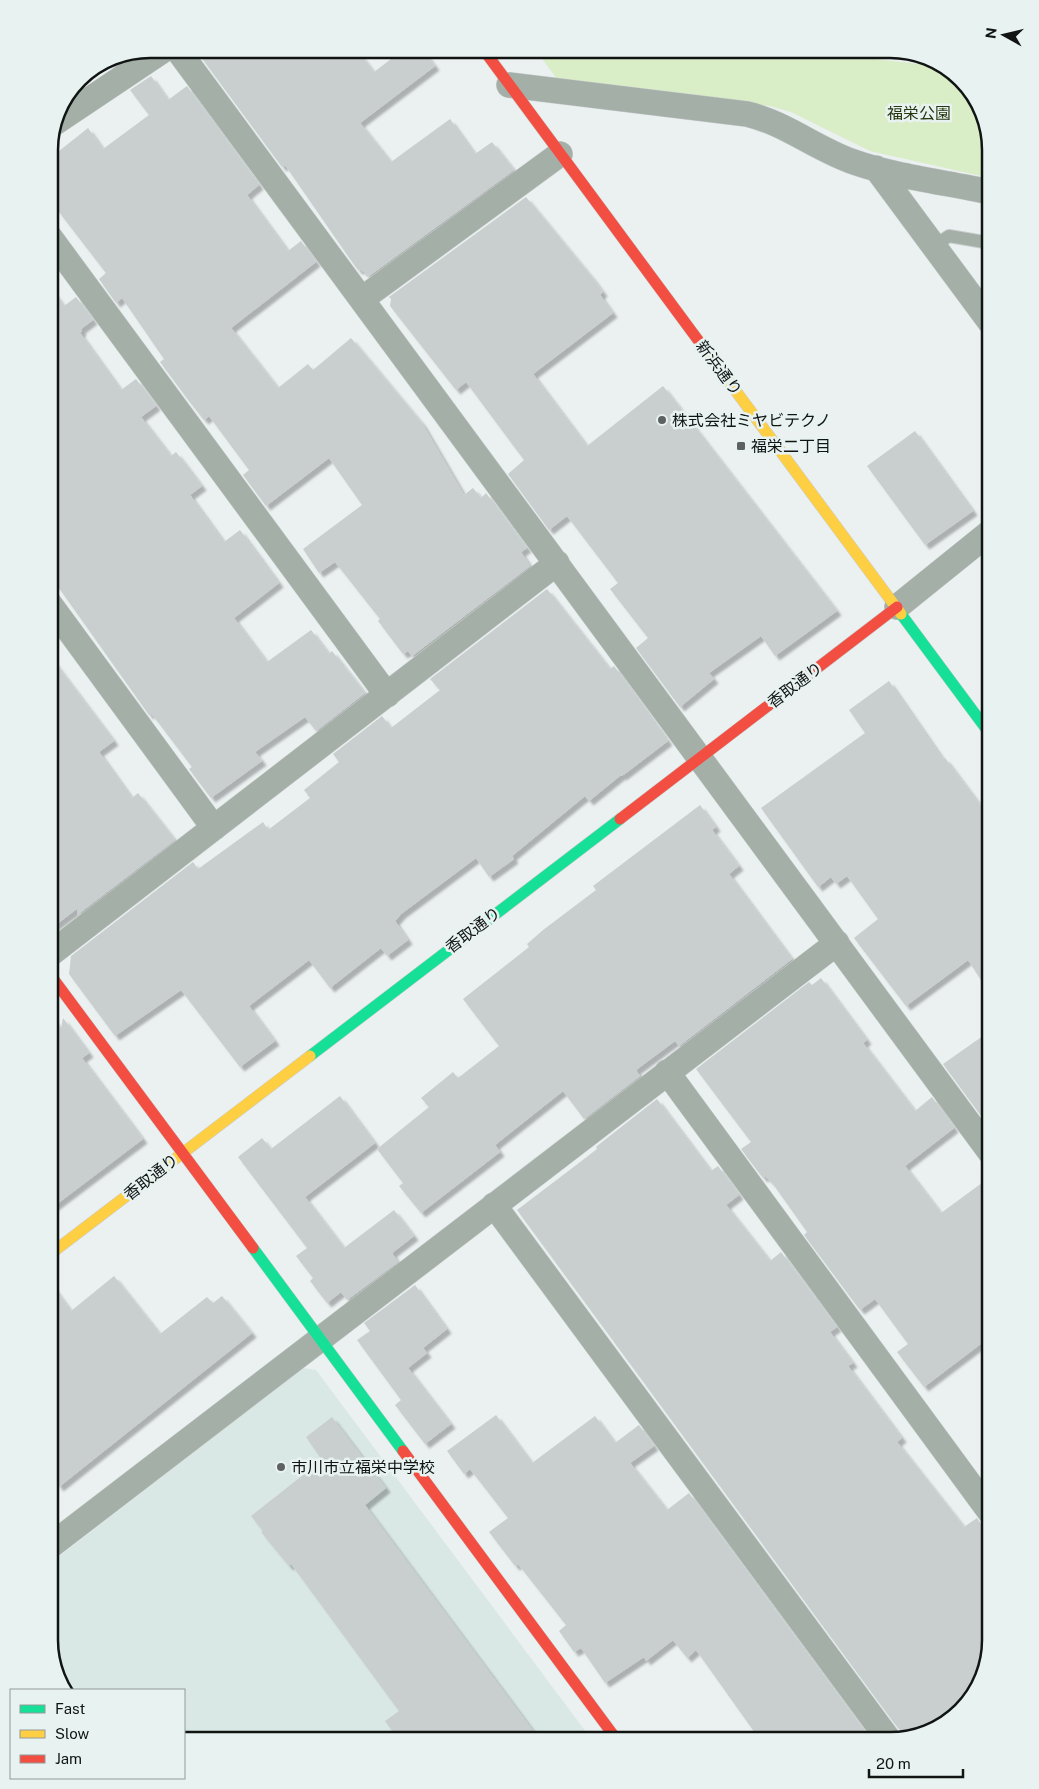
<svg xmlns="http://www.w3.org/2000/svg" width="1039" height="1789" viewBox="0 0 1039 1789" font-family="'Public Sans','Noto Sans JP',sans-serif">
<defs>
<filter id="shadow"><feDropShadow dx="4.5" dy="4.5" stdDeviation="1" flood-color="#0004"/></filter>
</defs>
<rect width="100%" height="100%" fill="#ebf0f0"/>
<path fill="#dae8e5" d="M303 1368 316 1370 592 1740H184V1690H65L59 1684 49 1639V1564Z"/>
<path fill="#d9edc7" d="M535 49H812L828 54 947 67 980 105 990 150V178L870 151 791 112 770 106 557 79Z"/>
<path fill="#c9cece" filter="url(#shadow)" d="M195 49H356L374 72 404 49H422L435 66 360 123 391 162 450 119 475 154 492 142 514 170 369 276 360 269 358 270 350 259 285 165 282 167Z
M134 52 113 66 108 59 111 56Z
M151 76 168 100 187 86 259 185 247 195 288 251 301 241 316 262 231 328 278 388 308 364 313 370 351 338 422 423 464 495 473 488 481 498 486 493 527 548 521 552 530 566 412 656 408 651 403 654 378 621 380 619 335 562 319 573 303 549 362 505 329 458 266 506 243 475 249 470 209 416 204 420 189 401 160 362 164 359 122 298 116 303 99 279 106 273 49 199V159L88 128 103 149 149 115 130 90Z
M526 197 591 276 603 292 600 295 613 313 533 374 587 446 663 386 837 611 775 656 761 636 709 673 714 679 680 707 636 648 648 638 610 589 618 583 567 516 549 530 508 474 524 460 466 382 456 390 390 306 391 299 389 297Z
M49 286 64 306 76 297 93 320 81 329 82 331 80 333 121 390 136 379 156 406 141 417 171 456 176 452 202 486 190 495 224 542 240 530 279 583 234 618 267 662 311 630 329 654 332 651 365 693 316 731 305 717 255 752 262 761 211 798 189 769 192 767 151 713 149 715 49 574Z
M915 431 973 511 925 545 867 466Z
M547 589 610 669 614 666 668 741 622 776 621 775 589 801 585 796 512 856 514 859 489 877 476 858 401 914 395 921 408 940 387 956 381 948 330 988 309 960 249 1006 275 1041 240 1067 181 990 115 1036 69 974 71 956 193 862 198 869 263 822 268 830 310 798 304 790 339 762 333 754 382 716 391 728 440 690 430 679Z
M49 655 114 741 99 752 132 798 138 793 175 840 77 915 78 908 49 930Z
M889 681 943 759 945 758 990 818V994L968 960 906 1006 854 938 878 919 847 876 836 884 831 877 818 887 761 808 865 733 849 710Z
M700 805 716 827 712 830 739 866 729 874 792 959 679 1046 675 1041 636 1070 640 1076 584 1119 563 1091 495 1145 500 1152 421 1213 399 1186 403 1183 377 1149 429 1107 421 1098 453 1072 458 1078 499 1046 463 999 529 947 527 944 543 930 596 890 593 886Z
M821 978 867 1040 863 1043 915 1111 932 1097 954 1128 905 1166 941 1213 990 1177V1343H982L924 1387 897 1352 908 1344 875 1299 860 1310 804 1235 807 1232 773 1184 765 1176 763 1178 741 1149 751 1142 696 1069 809 982 812 985Z
M49 1013 61 1029 63 1018 89 1053 82 1058 143 1139 49 1210Z
M990 1031V1128L943 1064Z
M340 1096 375 1143 305 1197 344 1248 394 1210 414 1236 392 1253 398 1262 347 1300 341 1292 327 1303 310 1281 313 1278 296 1256 307 1248 238 1157 262 1138 271 1149Z
M657 1099 711 1171 718 1166 739 1195 726 1205 770 1261 781 1252 837 1327 830 1332 853 1363 848 1366 902 1438 897 1442 964 1527 977 1518 990 1538V1639L973 1695 934 1730 905 1736 894 1723 517 1210 571 1169 597 1149 596 1147 602 1142Z
M114 1276 160 1334 207 1297 213 1303 222 1296 252 1333 59 1487 49 1472V1281L71 1311Z
M415 1285 447 1329 423 1348 427 1353 408 1368 451 1424 425 1444 395 1405 401 1400 357 1340 370 1331 364 1323Z
M496 1415 532 1463 595 1416 615 1443 639 1425 654 1446 630 1463 667 1510 689 1493 866 1733 857 1740H760L696 1650 687 1658 673 1640 646 1661 644 1657 605 1683 581 1648 574 1652 559 1631 566 1625 518 1564 515 1566 489 1532 508 1518 470 1469 464 1474 447 1451Z
M332 1417 386 1488 365 1505 540 1740H399L385 1721 399 1711 291 1564 289 1566 261 1532 263 1531 251 1516 322 1460 306 1437Z"/>
<g fill="none" stroke-linecap="round" stroke-linejoin="round">
<g stroke="#c9cccc" stroke-width="14">
<path id="lane" d="M934 246 949 236 990 243"/>
</g>
<g stroke="#c9cccc" stroke-width="26">
<path id="street" d="M177 49 990 1152
M509 85 747 114C785 123 815 148 851 161 895 177 945 182 990 192
M53 124 165 49
M876 168 990 322
M49 236 387 695
M362 299 560 154
M49 603 214 828
M897 607 990 532
M49 955 557 563
M667 1072 990 1512
M494 1205 889 1740
M49 1547 837 943"/>
</g>
<g stroke="#c9cccc" stroke-width="12">
<path id="fast" d="M901 614 990 734
M310 1056 620 819
M253 1248 403 1451"/>
</g>
<g stroke="#c9cccc" stroke-width="12">
<path id="slow" d="M698 340 901 614
M49 1255 310 1056"/>
</g>
<g stroke="#c9cccc" stroke-width="12">
<path id="jam" d="M483 49 698 340
M620 819 897 607
M49 973 253 1248
M403 1451 617 1740"/>
</g>
<use href="#lane" stroke="#a4afa8" stroke-width="12"/>
<use href="#street" stroke="#a4afa8" stroke-width="25"/>
<use href="#fast" stroke="#16e098" stroke-width="11"/>
<use href="#slow" stroke="#ffcf43" stroke-width="11"/>
<use href="#jam" stroke="#f24e42" stroke-width="11"/>
</g>
<g fill="#5d6160" stroke="#e8f3f1" stroke-width="2">
<circle cx="662" cy="420" r="5"/>
<rect x="736" y="441" width="10" height="10" rx="2.5"/>
<circle cx="281" cy="1467" r="5"/>
</g>
<g text-anchor="middle" dominant-baseline="central" stroke-width="5" stroke-linejoin="round" paint-order="stroke">
<g font-size="16" fill="#27360f" stroke="#e8f3f1">
<text x="919" y="113">福栄公園</text>
</g>
<g font-size="16" fill="#101413" stroke="#e8f3f1">
<text transform="translate(719 368) rotate(53)">新浜通り</text>
<text transform="translate(795 685) rotate(-37)">香取通り</text>
<text transform="translate(473 930) rotate(-37)">香取通り</text>
<text transform="translate(151 1177) rotate(-38)">香取通り</text>
</g>
<g font-size="16" fill="#101413" stroke="#e8f3f1" text-anchor="start">
<text x="672" y="420">株式会社ミヤビテクノ</text>
<text x="751" y="446">福栄二丁目</text>
<text x="291" y="1467">市川市立福栄中学校</text>
</g>
</g>
<path d="M0 0H1039V1789H0ZM150 58H890A92 92 0 0 1 982 150V1640A92 92 0 0 1 890 1732H150A92 92 0 0 1 58 1640V150A92 92 0 0 1 150 58Z" fill="#e8f3f1" fill-rule="evenodd"/>
<path fill="none" stroke="#101413" stroke-width="2.5" d="M150 58H890A92 92 0 0 1 982 150V1640A92 92 0 0 1 890 1732H150A92 92 0 0 1 58 1640V150A92 92 0 0 1 150 58Z"/>
<rect x="10" y="1689" width="175" height="90" fill="#e8f3f1" stroke="#929a98"/>
<rect x="20" y="1705" width="25" height="8" fill="#16e098" stroke="#929a98"/>
<text x="55" y="1714" font-size="15" fill="#101413">Fast</text>
<rect x="20" y="1730" width="25" height="8" fill="#ffcf43" stroke="#929a98"/>
<text x="55" y="1739" font-size="15" fill="#101413">Slow</text>
<rect x="20" y="1755" width="25" height="8" fill="#f24e42" stroke="#929a98"/>
<text x="55" y="1764" font-size="15" fill="#101413">Jam</text>
<g transform="translate(1004 35) rotate(278)" stroke="#e8f3f1" stroke-width="4" paint-order="stroke">
<path d="M0-4L9 19L0 12L-9 19Z" fill="#101413"/>
<text y="-8" font-size="14" font-weight="bold" text-anchor="middle" fill="#101413">N</text>
</g>
<path d="M869 1769v8h94v-8" fill="none" stroke="#101413" stroke-width="2.5"/>
<text x="876" y="1769" font-size="15" fill="#101413" stroke="#e8f3f1" stroke-width="4" paint-order="stroke">20 m</text>
</svg>
